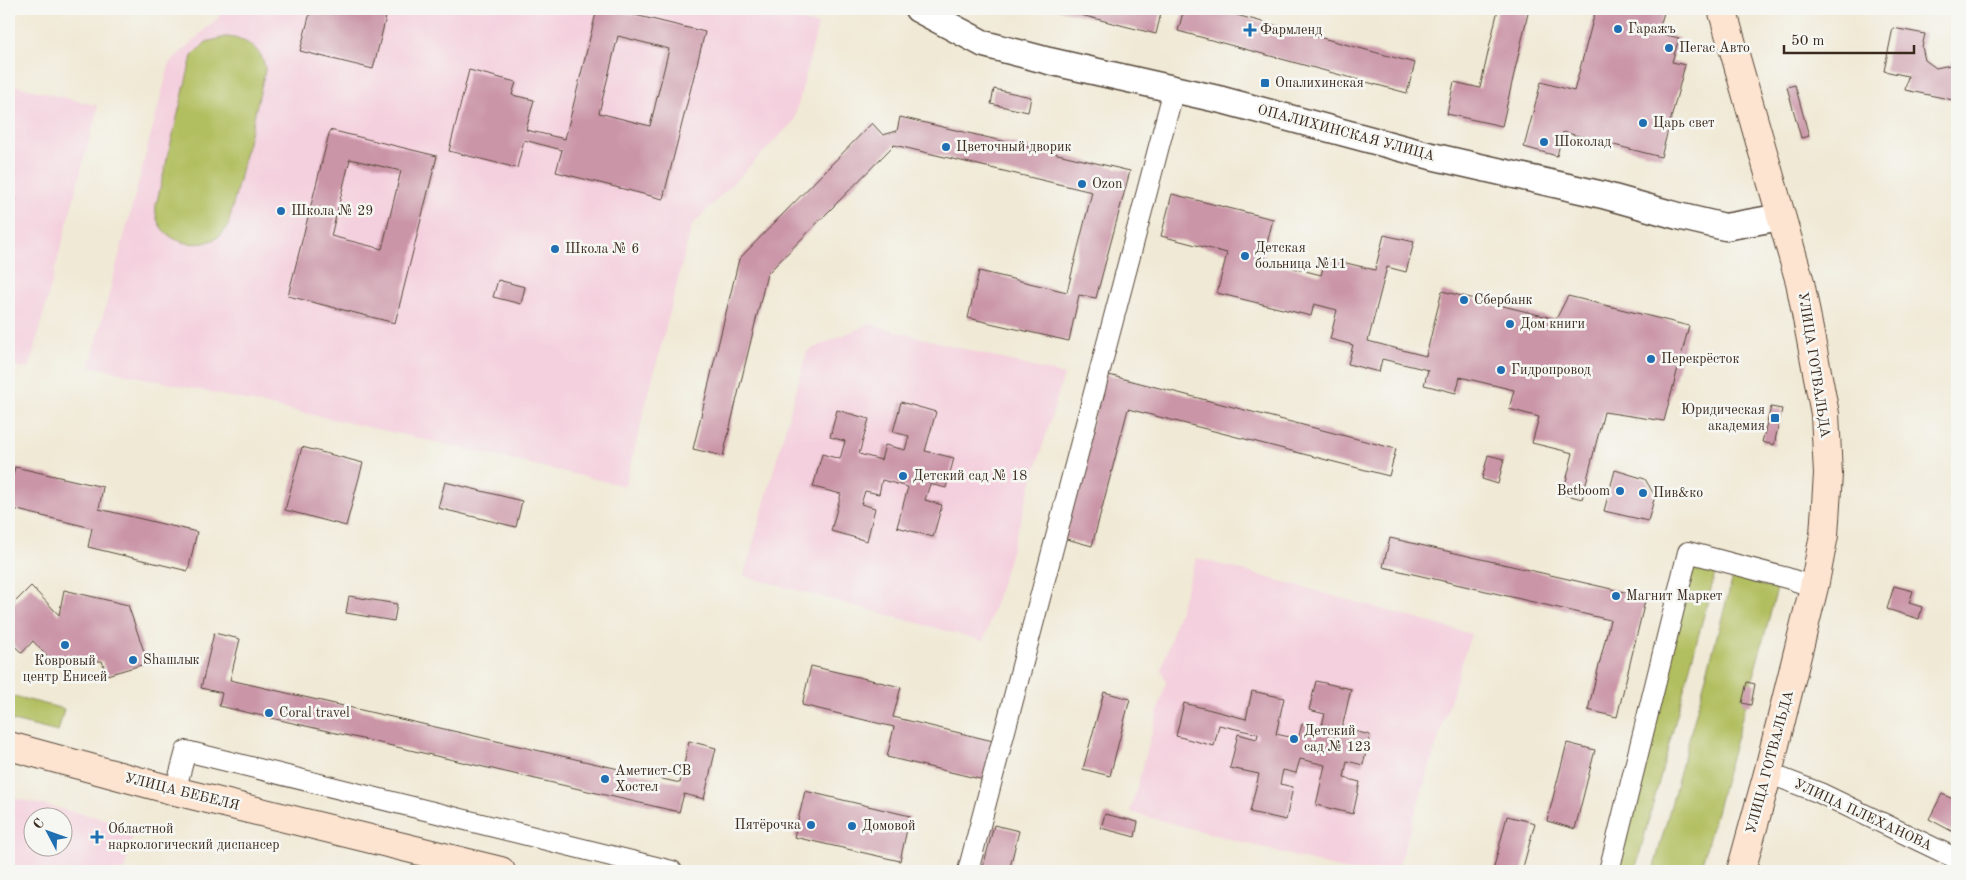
<svg xmlns="http://www.w3.org/2000/svg" width="1966" height="880" viewBox="0 0 1966 880" font-family="'Old Standard TT',serif">
<rect width="100%" height="100%" fill="#f6f6f2"/>
<filter id="ink" filterUnits="userSpaceOnUse"><feTurbulence type="fractalNoise" baseFrequency=".02" numOctaves="2"/><feDisplacementMap in="SourceGraphic" scale="10" xChannelSelector="R" yChannelSelector="G"/><feConvolveMatrix kernelMatrix="1 2 1 2 8 2 1 2 1" color-interpolation-filters="sRGB"/></filter>
<filter id="wash" filterUnits="userSpaceOnUse"><feTurbulence type="fractalNoise" baseFrequency=".0096" numOctaves="4" result="noise"/><feDisplacementMap in="SourceGraphic" scale="20" xChannelSelector="R" yChannelSelector="G"/><feGaussianBlur stdDeviation="1.12" result="paint"/><feColorMatrix in="noise" values="0 0 0 0 0 0 0 0 0 0 0 0 0 0 0 0 0 1.4 0 .05"/><feComposite in="paint" operator="in"/></filter>
<g filter="url(#wash)">
<rect width="100%" height="100%" fill="#f0e9d5"/>
<path fill="#f4cfdd" fill-rule="evenodd" d="M221 9H754L818 25 794 121 692 225 625 486 409 436 90 366 170 62 219 17Z
M9 84 98 106 29 369 9 364Z
M869 324 1064 375 984 641 744 576 807 351Z
M1196 558 1471 634 1397 871H1349L1130 812 1166 682 1161 670Z
M9 797 135 826 124 871H9ZM32 818H62V848H32Z"/>
<path fill="#b2bf61" stroke="#767440" d="M226 37C245 38 265 50 265 71L228 226C210 258 151 244 156 205L192 56 206 42Z
M1693 564 1716 570 1635 871H1612Z
M1733 577 1777 589 1700 871H1653Z
M9 695 64 709 58 732 9 720Z"/>
<g id="blocks">
<path fill="#ca95a7" fill-rule="evenodd" d="M311 9H388L373 69 300 51Z
M597 9H610L705 32 663 199 556 172 562 150 524 140 517 168 449 151 469 70 516 82 512 95 534 100 526 130 565 139ZM618 36 669 49 650 126 599 113Z
M1057 9H1162L1156 34Z
M1184 9H1214L1415 63 1407 93 1178 31Z
M1498 9H1529L1502 126 1447 114 1454 82 1480 88Z
M1596 9H1665L1658 33 1679 38 1672 62 1685 65 1661 157 1563 132 1557 156 1524 147 1541 82 1574 91Z
M1893 28 1925 34 1922 47 1925 60 1936 68 1950 65 1957 54V86H1956L1953 100 1905 90 1908 76 1884 71Z
M1795 85 1809 136 1801 138 1787 87Z
M994 89 1031 97 1028 112 991 104Z
M900 117 1130 171 1096 298 1079 295 1069 341 968 318 979 271 1067 292 1092 192 894 145 767 274 723 456 693 449 739 259 872 123 883 135 897 131Z
M330 130 437 156 395 323 288 296ZM350 159 401 171 382 249 331 236Z
M1172 194 1273 219 1263 260 1321 275 1326 258 1375 270 1384 235 1414 242 1406 272 1387 267 1368 341 1406 351 1426 356 1442 291 1556 319 1568 296 1689 326 1664 421 1604 412 1582 499 1563 494 1573 453 1532 443 1539 417 1509 409 1514 390 1460 377 1456 393 1424 385 1428 370 1382 359 1379 372 1348 364 1353 345 1330 339 1337 310 1314 304 1311 316 1217 293 1227 253 1161 236Z
M9 198 16 199 10 228H9Z
M498 280 525 287 521 304 493 297Z
M1105 374 1396 449 1389 476 1128 409 1092 546 1063 538Z
M901 402 936 412 925 451 954 458 946 488 930 484 925 500 942 505 933 537 897 527 908 487 882 480 879 494 865 491 861 504 875 508 867 541 831 531 841 494 813 487 822 454 840 459 845 441 830 437 837 410 869 419 859 454 881 460 885 445 905 450 909 436 893 432Z
M1771 407 1782 409 1774 445 1762 442Z
M302 447 363 463 346 526 285 510Z
M1488 455 1504 459 1498 484 1482 479Z
M15 467 103 487 99 509 197 532 188 571 88 547 92 528 9 508V492Z
M1615 470 1645 479 1655 496 1648 521 1604 511Z
M445 482 522 501 516 527 438 508Z
M1390 538 1646 597 1617 717 1588 710 1610 620 1383 567Z
M31 586 59 615 64 590 128 605 148 663 107 675 102 661 54 664 33 641 22 653 9 641V608Z
M1894 586 1913 591 1909 603 1922 607 1919 619 1887 609Z
M349 596 397 604 394 621 346 613Z
M214 633 240 639 230 680 680 783 689 741 716 748 704 799 684 794 679 812 219 706 222 693 201 688Z
M811 666 901 687 893 717 993 741 984 780 887 757 894 727 802 705Z
M1316 681 1351 689 1342 728 1370 735 1363 765 1347 761 1344 778 1360 782 1353 814 1316 805 1325 765 1300 759 1296 773 1283 770 1280 784 1293 787 1286 820 1250 812 1259 774 1230 768 1238 734 1257 739 1258 734 1219 725 1214 746 1176 736 1184 703 1246 719 1252 691 1284 698 1276 734 1298 739 1302 724 1321 728 1325 714 1309 710Z
M1747 682 1755 684 1751 705 1742 703Z
M1104 692 1130 699 1110 776 1083 769Z
M1567 743 1595 750 1575 829 1547 821Z
M805 791 910 816 900 861 794 837Z
M1942 794 1957 801V834L1929 819Z
M1105 814 1138 822 1135 837 1101 828Z
M1507 816 1535 823 1522 871H1493Z
M994 825 1019 831 1009 871H982Z"/>
</g>
</g>
<g filter="url(#ink)">
<use href="#blocks" fill-opacity="0" stroke="#564739" stroke-width="1"/>
<g fill="none" stroke-linecap="round" stroke-linejoin="round">
<g stroke="#564739" stroke-width="22">
<path id="minor" d="M1768 773 1820 793 1957 859
M175 791 186 751 672 871
M968 871 1174 89
M1609 871 1688 552 1787 578 1814 587"/>
</g>
<g stroke="#564739" stroke-width="29">
<path id="tertiary" d="M918 9 984 44 1049 61 1222 100 1431 156 1603 195 1678 216 1725 227 1781 217"/>
</g>
<g stroke="#564739" stroke-width="30">
<path id="secondary" d="M1722 9 1800 282 1825 414 1828 474 1824 535 1814 587 1768 773 1741 871
M9 746 175 791 501 871"/>
</g>
<use href="#minor" stroke="#fff" stroke-width="20"/>
<use href="#tertiary" stroke="#fff" stroke-width="26"/>
<use href="#secondary" stroke="#fde4d0" stroke-width="28"/>
</g>
</g>
<g fill="#1f6fb2" stroke="#f6f6f2" stroke-width="2">
<circle cx="1618" cy="29" r="5"/>
<path d="M1247.5 22.5h5v5h5v5h-5v5h-5v-5h-5v-5h5z"/>
<circle cx="1669" cy="48" r="5"/>
<rect x="1260" y="78" width="10" height="10" rx="2.5"/>
<circle cx="1643" cy="123" r="5"/>
<circle cx="1544" cy="142" r="5"/>
<circle cx="946" cy="147" r="5"/>
<circle cx="1082" cy="184" r="5"/>
<circle cx="281" cy="211" r="5"/>
<circle cx="555" cy="249" r="5"/>
<circle cx="1245" cy="256" r="5"/>
<circle cx="1464" cy="300" r="5"/>
<circle cx="1510" cy="324" r="5"/>
<circle cx="1651" cy="359" r="5"/>
<circle cx="1501" cy="370" r="5"/>
<rect x="1770" y="413" width="10" height="10" rx="2.5"/>
<circle cx="903" cy="476" r="5"/>
<circle cx="1620" cy="491" r="5"/>
<circle cx="1643" cy="493" r="5"/>
<circle cx="1616" cy="596" r="5"/>
<circle cx="65" cy="645" r="5"/>
<circle cx="133" cy="660" r="5"/>
<circle cx="269" cy="713" r="5"/>
<circle cx="1294" cy="739" r="5"/>
<circle cx="605" cy="779" r="5"/>
<circle cx="811" cy="825" r="5"/>
<circle cx="852" cy="826" r="5"/>
<path d="M94.5 829.5h5v5h5v5h-5v5h-5v-5h-5v-5h5z"/>
</g>
<g text-anchor="middle" dominant-baseline="central" stroke-width="5" stroke-linejoin="round" paint-order="stroke">
<g font-size="14" fill="#3b2a1e" stroke="#f6f6f2" text-anchor="start">
<text x="1628" y="29">Гаражъ</text>
<text x="1260" y="30">Фармленд</text>
<text x="1679" y="48">Пегас Авто</text>
<text x="1275" y="83">Опалихинская</text>
<text x="1653" y="123">Царь свет</text>
<text x="1554" y="142">Шоколад</text>
<text x="956" y="147">Цветочный дворик</text>
<text x="1092" y="184">Ozon</text>
<text x="291" y="211">Школа № 29</text>
<text x="1255" y="248">Детская<tspan x="1255" dy="16">больница №11</tspan></text>
<text x="565" y="249">Школа № 6</text>
<text x="1474" y="300">Сбербанк</text>
<text x="1520" y="324">Дом книги</text>
<text x="1661" y="359">Перекрёсток</text>
<text x="1511" y="370">Гидропровод</text>
<text x="1765" y="410" text-anchor="end">Юридическая<tspan x="1765" dy="16">академия</tspan></text>
<text x="913" y="476">Детский сад № 18</text>
<text x="1610" y="491" text-anchor="end">Betboom</text>
<text x="1653" y="493">Пив&amp;ко</text>
<text x="1626" y="596">Магнит Маркет</text>
<text x="143" y="660">Shашлык</text>
<text x="65" y="661" text-anchor="middle">Ковровый<tspan x="65" dy="16">центр Енисей</tspan></text>
<text x="279" y="713">Coral travel</text>
<text x="1304" y="731">Детский<tspan x="1304" dy="16">сад № 123</tspan></text>
<text x="615" y="771">Аметист-СВ<tspan x="615" dy="16">Хостел</tspan></text>
<text x="801" y="825" text-anchor="end">Пятёрочка</text>
<text x="862" y="826">Домовой</text>
<text x="108" y="829">Областной<tspan x="108" dy="16">наркологический диспансер</tspan></text>
</g>
<g font-size="14" fill="#3b2a1e" stroke="#f6f6f2">
<text transform="translate(1346 133) rotate(15)">ОПАЛИХИНСКАЯ УЛИЦА</text>
<text transform="translate(1814 365) rotate(81)">УЛИЦА ГОТВАЛЬДА</text>
<text transform="translate(1770 762) rotate(-75)">УЛИЦА ГОТВАЛЬДА</text>
<text transform="translate(182 792) rotate(14)">УЛИЦА БЕБЕЛЯ</text>
<text transform="translate(1863 815) rotate(25)">УЛИЦА ПЛЕХАНОВА</text>
</g>
</g>
<rect width="1966" height="880" fill="none" stroke="#f6f6f2" stroke-width="30"/>
<g transform="translate(48 832) rotate(311)"><circle r="24" fill="#f6f6f2" stroke="#aba49d"/>
<path d="M0-4L9 19L0 12L-9 19Z" fill="#1f6fb2"/>
<text y="-8" font-size="14" font-weight="bold" text-anchor="middle" fill="#3b2a1e">С</text>
</g>
<path d="M1784 45v8h130v-8" fill="none" stroke="#3b2a1e" stroke-width="2.5"/>
<text x="1791" y="45" font-size="15" fill="#3b2a1e" stroke="#f6f6f2" stroke-width="4" paint-order="stroke">50 m</text>
</svg>
